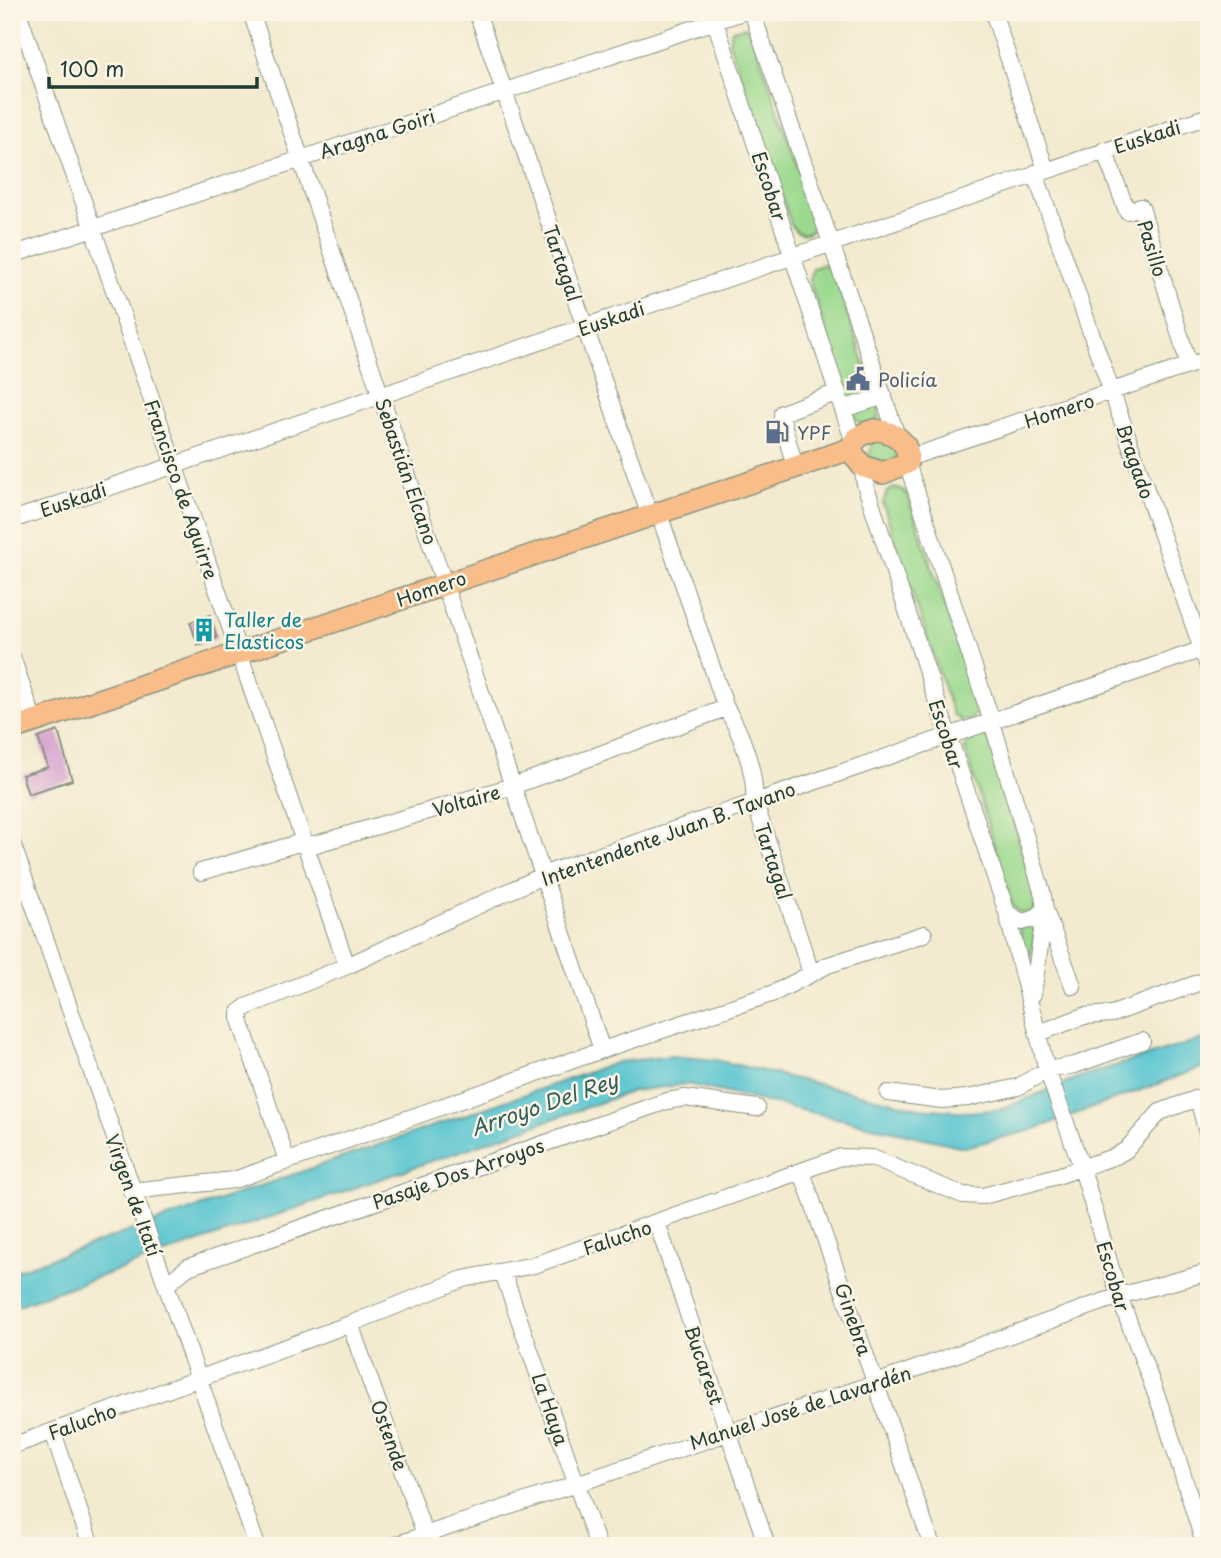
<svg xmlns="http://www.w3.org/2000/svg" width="1221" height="1558" viewBox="0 0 1221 1558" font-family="'Playpen Sans',sans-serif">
<rect width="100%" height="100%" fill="#fcf5e5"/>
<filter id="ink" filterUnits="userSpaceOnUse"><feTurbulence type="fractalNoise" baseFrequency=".0143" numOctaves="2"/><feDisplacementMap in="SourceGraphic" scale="14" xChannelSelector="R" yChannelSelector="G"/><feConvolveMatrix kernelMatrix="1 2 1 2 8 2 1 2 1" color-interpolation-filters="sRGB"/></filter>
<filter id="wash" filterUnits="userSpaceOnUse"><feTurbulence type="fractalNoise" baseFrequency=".00686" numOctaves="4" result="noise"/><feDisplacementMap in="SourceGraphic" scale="28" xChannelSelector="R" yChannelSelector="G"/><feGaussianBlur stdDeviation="1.57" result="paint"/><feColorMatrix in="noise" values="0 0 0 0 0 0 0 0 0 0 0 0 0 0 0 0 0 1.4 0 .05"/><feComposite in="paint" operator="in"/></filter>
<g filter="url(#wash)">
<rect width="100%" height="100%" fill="#f3eacf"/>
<path fill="#9bd98e" stroke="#5d8b61" stroke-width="2" d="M744 27 751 31 816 220C814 234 801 238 792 227L729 42 732 30Z
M825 264 832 268 879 407 878 420 862 425 855 419 809 280 813 268Z
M886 438 898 453 892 465 869 457 872 443Z
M894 488 903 490 908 496 977 703 978 712 969 721 960 720 953 715 883 504 887 492Z
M976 733 984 735 990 742 1038 905C1032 917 1018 916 1012 904L965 749 968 737Z
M1037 922 1029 965 1030 982 1018 924Z"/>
<path fill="#58c5d0" stroke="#3c8182" stroke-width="2" d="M1209 1037V1065L1029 1131 964 1147 687 1084 633 1091 12 1307V1272L618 1062 672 1056 716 1060 919 1108 969 1112 1002 1109 1082 1076Z"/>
<g id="blocks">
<path fill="#d7a3d0" d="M210 615 217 638 198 645 190 622Z
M58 731 72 780 28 794 22 775 48 767 38 738Z"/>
</g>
</g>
<g filter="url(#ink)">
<use href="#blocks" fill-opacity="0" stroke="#899482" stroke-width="2"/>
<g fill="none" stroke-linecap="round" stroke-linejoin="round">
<g stroke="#899482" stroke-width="18">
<path id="minor" d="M18 12 347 966
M251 12 602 1050
M477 12 649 514
M712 12 853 440
M752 12 897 436
M993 12 1046 170
M1104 150 1127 211 1141 207 1189 365
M1035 173 1209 669
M12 255 743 12
M843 409 884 396
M908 458 1209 359
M907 463 992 722 1043 895 1045 910 1033 994
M862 466 865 484 1007 913 1047 1070 1082 1168 1119 1296 1165 1418 1205 1546
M795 467 782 420V413L838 392
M658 511 726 708C741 732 756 772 754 800L811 973
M12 520 1209 116
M12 657 34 721
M12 843 257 1546
M201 872 295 844H316L513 786 726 708
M1045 910 1073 986
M1007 913 1022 922 1034 919 1045 910
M1039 1033 1084 1016 1112 1014 1209 979
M888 1093 942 1100 968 1098 1018 1087 1047 1070 1075 1065 1142 1041
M1198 1098 1209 1141
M287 1161 240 1020V1012L246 1007 347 966 553 871 1209 647
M802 1172 932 1546
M131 1191 234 1180 602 1050 774 993 828 965 924 934
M657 1223 767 1546
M503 1273 598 1546
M167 1284 188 1267 667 1101 685 1098 757 1108
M350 1324 429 1546
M53 1432 91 1546
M12 1446 350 1324 463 1279 534 1265 841 1157 872 1158 963 1195 983 1196 1057 1176 1116 1156 1126 1150 1160 1112 1209 1094
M392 1546 876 1383 1119 1296 1209 1272"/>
</g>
<g stroke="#899482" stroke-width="24">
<path id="major" d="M875 430C893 431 912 443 907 463L883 473 862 466 850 449C855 437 863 433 875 430Z
M12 729 850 449"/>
</g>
<use href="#minor" stroke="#fff" stroke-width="16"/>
<use href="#major" stroke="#f8bd89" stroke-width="21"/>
</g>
</g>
<defs>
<g id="civic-bare" transform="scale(1.89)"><path d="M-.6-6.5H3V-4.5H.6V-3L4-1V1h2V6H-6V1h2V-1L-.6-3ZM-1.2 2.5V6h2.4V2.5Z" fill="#5c6f8a" stroke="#fcf5e5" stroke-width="2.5" paint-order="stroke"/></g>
<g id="fuel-bare" transform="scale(1.89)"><path d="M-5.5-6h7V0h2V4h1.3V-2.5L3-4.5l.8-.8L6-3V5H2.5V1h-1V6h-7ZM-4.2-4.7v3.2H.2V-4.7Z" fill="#5c6f8a" stroke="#fcf5e5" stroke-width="2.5" paint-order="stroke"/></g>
<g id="building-bare" transform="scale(1.89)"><path d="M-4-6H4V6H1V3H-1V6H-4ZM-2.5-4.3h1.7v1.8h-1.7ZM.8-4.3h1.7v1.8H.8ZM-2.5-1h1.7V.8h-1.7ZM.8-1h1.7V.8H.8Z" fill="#0f9aa8" stroke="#fcf5e5" stroke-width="2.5" paint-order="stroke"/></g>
</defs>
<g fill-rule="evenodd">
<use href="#civic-bare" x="858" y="379"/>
<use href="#fuel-bare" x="777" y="432"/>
<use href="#building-bare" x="204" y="630"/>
</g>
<g text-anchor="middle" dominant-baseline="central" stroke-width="5" stroke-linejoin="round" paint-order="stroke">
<g font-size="19" fill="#1f3d34" stroke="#fcf5e5">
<text transform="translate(377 133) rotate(-18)">Aragna Goiri</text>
<text transform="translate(1147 136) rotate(-18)">Euskadi</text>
<text transform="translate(770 186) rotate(72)">Escobar</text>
<text transform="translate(1153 248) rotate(73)">Pasillo</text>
<text transform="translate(563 263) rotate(71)">Tartagal</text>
<text transform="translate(611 318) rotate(-19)">Euskadi</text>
<text transform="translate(1059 410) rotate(-18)">Homero</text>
<text transform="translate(1136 461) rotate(71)">Bragado</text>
<text transform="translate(407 471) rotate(71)">Sebastián Elcano</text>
<text transform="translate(182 489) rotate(71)">Francisco de Aguirre</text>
<text transform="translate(73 499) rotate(-19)">Euskadi</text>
<text transform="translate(431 588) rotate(-19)">Homero</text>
<text transform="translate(947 734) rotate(72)">Escobar</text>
<text transform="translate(466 800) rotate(-16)">Voltaire</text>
<text transform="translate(668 833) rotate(-20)">Intentendente Juan B. Tavano</text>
<text transform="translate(774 861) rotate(72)">Tartagal</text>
<text transform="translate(458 1173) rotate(-19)">Pasaje Dos Arroyos</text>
<text transform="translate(134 1195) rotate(70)">Virgen de Itatí</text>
<text transform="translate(617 1237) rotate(-19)">Falucho</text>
<text transform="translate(1114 1276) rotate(73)">Escobar</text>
<text transform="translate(854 1319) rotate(71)">Ginebra</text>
<text transform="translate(705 1365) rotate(71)">Bucarest</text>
<text transform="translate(800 1407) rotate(-18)">Manuel José de Lavardén</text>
<text transform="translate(551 1409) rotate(71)">La Haya</text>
<text transform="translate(82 1421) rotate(-20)">Falucho</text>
<text transform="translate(390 1435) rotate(70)">Ostende</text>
</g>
<g font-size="19" fill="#4e5e75" stroke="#fcf5e5" text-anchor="start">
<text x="878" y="379">Policía</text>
<text x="797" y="432">YPF</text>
</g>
<g font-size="19" fill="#0d838f" stroke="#fcf5e5" text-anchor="start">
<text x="224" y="619">Taller de<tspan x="224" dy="22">Elasticos</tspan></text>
</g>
<g font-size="21" font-style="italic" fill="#2d5f5b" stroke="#fcf5e5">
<text transform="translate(544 1103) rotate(-19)">Arroyo Del Rey</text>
</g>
</g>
<rect width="1221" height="1558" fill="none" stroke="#fcf5e5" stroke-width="42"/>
<path d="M49 77v10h208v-10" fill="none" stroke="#1f3d34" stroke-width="3.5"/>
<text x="60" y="77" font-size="21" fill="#1f3d34" stroke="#fcf5e5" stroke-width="5" paint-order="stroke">100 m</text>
</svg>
